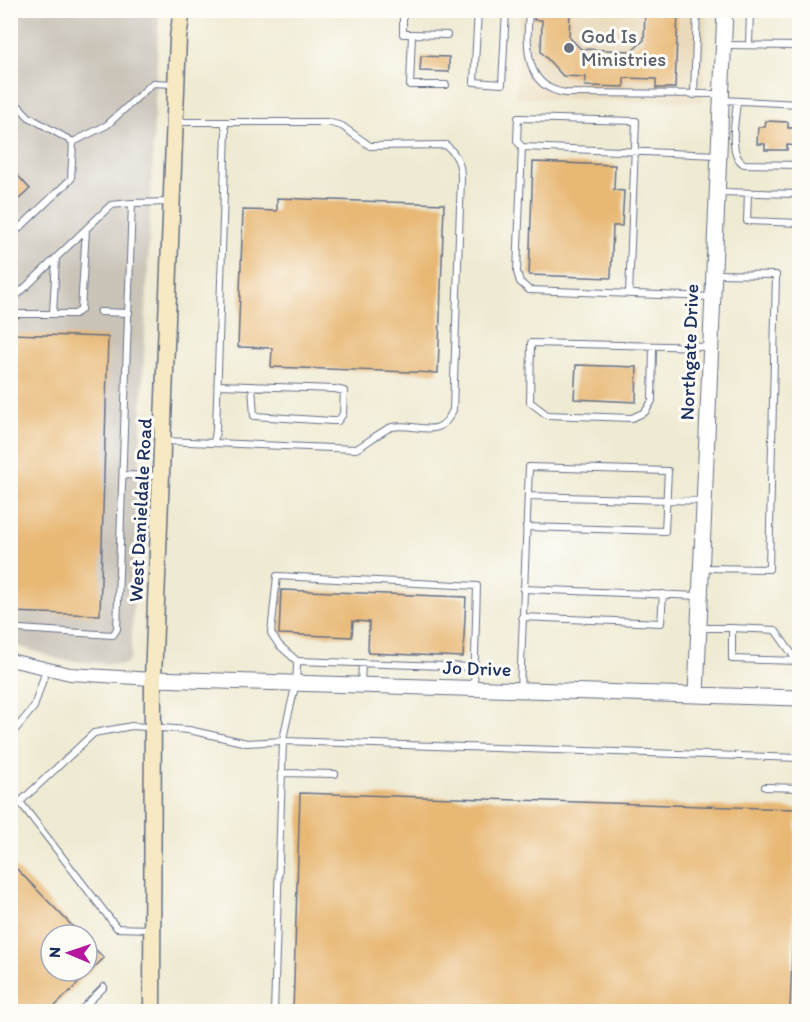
<svg xmlns="http://www.w3.org/2000/svg" width="810" height="1022" viewBox="0 0 810 1022" font-family="Itim,sans-serif">
<rect width="100%" height="100%" fill="#fdfcf7"/>
<filter id="ink" filterUnits="userSpaceOnUse"><feTurbulence type="fractalNoise" baseFrequency=".0167" numOctaves="2"/><feDisplacementMap in="SourceGraphic" scale="12" xChannelSelector="R" yChannelSelector="G"/><feConvolveMatrix kernelMatrix="1 2 1 2 8 2 1 2 1" color-interpolation-filters="sRGB"/></filter>
<filter id="wash" filterUnits="userSpaceOnUse"><feTurbulence type="fractalNoise" baseFrequency=".008" numOctaves="4" result="noise"/><feDisplacementMap in="SourceGraphic" scale="24" xChannelSelector="R" yChannelSelector="G"/><feGaussianBlur stdDeviation="1.35" result="paint"/><feColorMatrix in="noise" values="0 0 0 0 0 0 0 0 0 0 0 0 0 0 0 0 0 1.4 0 .05"/><feComposite in="paint" operator="in"/></filter>
<g filter="url(#wash)">
<rect width="100%" height="100%" fill="#efead2"/>
<path fill="#e9d9ba" d="M520 11H707L703 102 516 98Z"/>
<path fill="#c9c3b8" d="M11 11H159L131 658 124 665 61 660 11 644Z"/>
<g id="blocks">
<path fill="#e8b874" d="M534 10H570L569 37 581 49 632 51 644 40 645 10H678L675 88H656V79L624 78V87L585 86 586 77 563 76 541 52 542 20H534Z
M421 56 449 57V72L420 71Z
M766 121 788 122V128H799V146L787 145V150H765V144H757L758 127H765Z
M533 162 615 165 614 190 624 191 622 226H613L611 278 529 275Z
M10 167 30 189 10 207Z
M277 198 444 204 438 373 271 367 272 348 238 347 243 210 277 211Z
M10 334 108 337 100 615 10 612Z
M576 365 637 367 636 402 574 399Z
M281 590 466 597 463 657 368 653 369 622 353 621 352 637 279 634Z
M300 793 797 809 790 1011H293Z
M10 862 81 935H51V971H87V941L104 958 50 1011H10Z"/>
</g>
</g>
<g filter="url(#ink)">
<use href="#blocks" fill-opacity="0" stroke="#657087" stroke-width="1.5"/>
<g fill="none" stroke-linecap="round" stroke-linejoin="round">
<g stroke="#657087" stroke-width="8">
<path id="service" d="M403 10V34H412L410 85H446
M478 10 474 82 502 84 506 10
M529 10C527 43 522 87 566 93L720 94
M412 34 447 35
M724 45 800 46
M749 45 750 10
M694 95 697 10
M10 97 29 117 73 142
M721 100 800 104
M737 101C736 117 727 155 744 164L800 165
M522 147 517 141 518 118 636 121 629 294
M719 192 800 194
M748 193 747 221 800 223
M132 203 171 202
M10 237 71 179 73 142 107 125 153 83 174 84
M712 297 529 290 520 282 517 272 522 147 718 155
M10 302 111 205 132 203 117 629 113 635 19 629 10 636
M100 312 129 313
M10 314H75L81 310 86 229
M53 314 56 258
M653 346 652 401 645 412 632 418 547 415 530 402 531 343 710 347
M218 385 335 389 344 391 343 414 338 421H332L254 416 252 386
M165 441 214 443 216 430 226 131 224 122H177
M214 443 356 449C366 444 384 429 392 427 418 422 439 442 453 410L461 178C461 163 457 155 446 145L370 146 342 126 327 122H224
M123 475 159 476
M528 496 704 501
M702 568 769 569 776 275 716 274
M523 589 700 596
M522 617 661 623 663 594
M699 628H732
M797 661 775 630 732 628V659L800 661
M361 685 362 663
M474 688 477 586 277 576 271 633 279 645 297 661 474 667
M520 690 529 467 668 471 665 531 526 527
M10 736 34 707 46 670
M281 773 335 774
M765 787 800 788
M10 811 20 802
M150 929 117 928 20 802 94 733 132 726 189 730 247 743 283 741 800 758
M79 1012 104 987
M274 1012 283 741C287 713 298 688 297 661"/>
</g>
<g stroke="#657087" stroke-width="14">
<path id="minor" d="M10 660 70 674 153 679"/>
</g>
<g stroke="#657087" stroke-width="17">
<path id="tertiary" d="M153 679 800 698
M696 695 725 10"/>
</g>
<g stroke="#657087" stroke-width="19">
<path id="secondary" d="M152 1012 153 679 178 38 182 10"/>
</g>
<use href="#service" stroke="#fff" stroke-width="6"/>
<use href="#minor" stroke="#fff" stroke-width="12"/>
<use href="#tertiary" stroke="#fff" stroke-width="15"/>
<use href="#secondary" stroke="#f6e9c3" stroke-width="16"/>
</g>
</g>
<circle fill="#6b7280" stroke="#fdfcf7" stroke-width="2" cx="569" cy="48" r="6"/>
<g text-anchor="middle" dominant-baseline="central" stroke-width="6" stroke-linejoin="round" paint-order="stroke">
<g font-size="20" fill="#5b616d" stroke="#fdfcf7" text-anchor="start">
<text x="581" y="36">God Is<tspan x="581" dy="23">Ministries</tspan></text>
</g>
<g font-size="20" fill="#1b2f5e" stroke="#fdfcf7">
<text transform="translate(689 352) rotate(-88)">Northgate Drive</text>
<text transform="translate(140 510) rotate(-87)">West Danieldale Road</text>
<text transform="translate(477 668) rotate(2)">Jo Drive</text>
</g>
</g>
<rect width="810" height="1022" fill="none" stroke="#fdfcf7" stroke-width="36"/>
<g transform="translate(69 953) rotate(272)"><circle r="28" fill="#fdfcf7" stroke="#a3aaba" stroke-width="1.5"/>
<path d="M0-4.5L10 22L0 15L-10 22Z" fill="#b5179e"/>
<text y="-9" font-size="16" font-weight="bold" text-anchor="middle" fill="#1b2f5e">N</text>
</g>
</svg>
